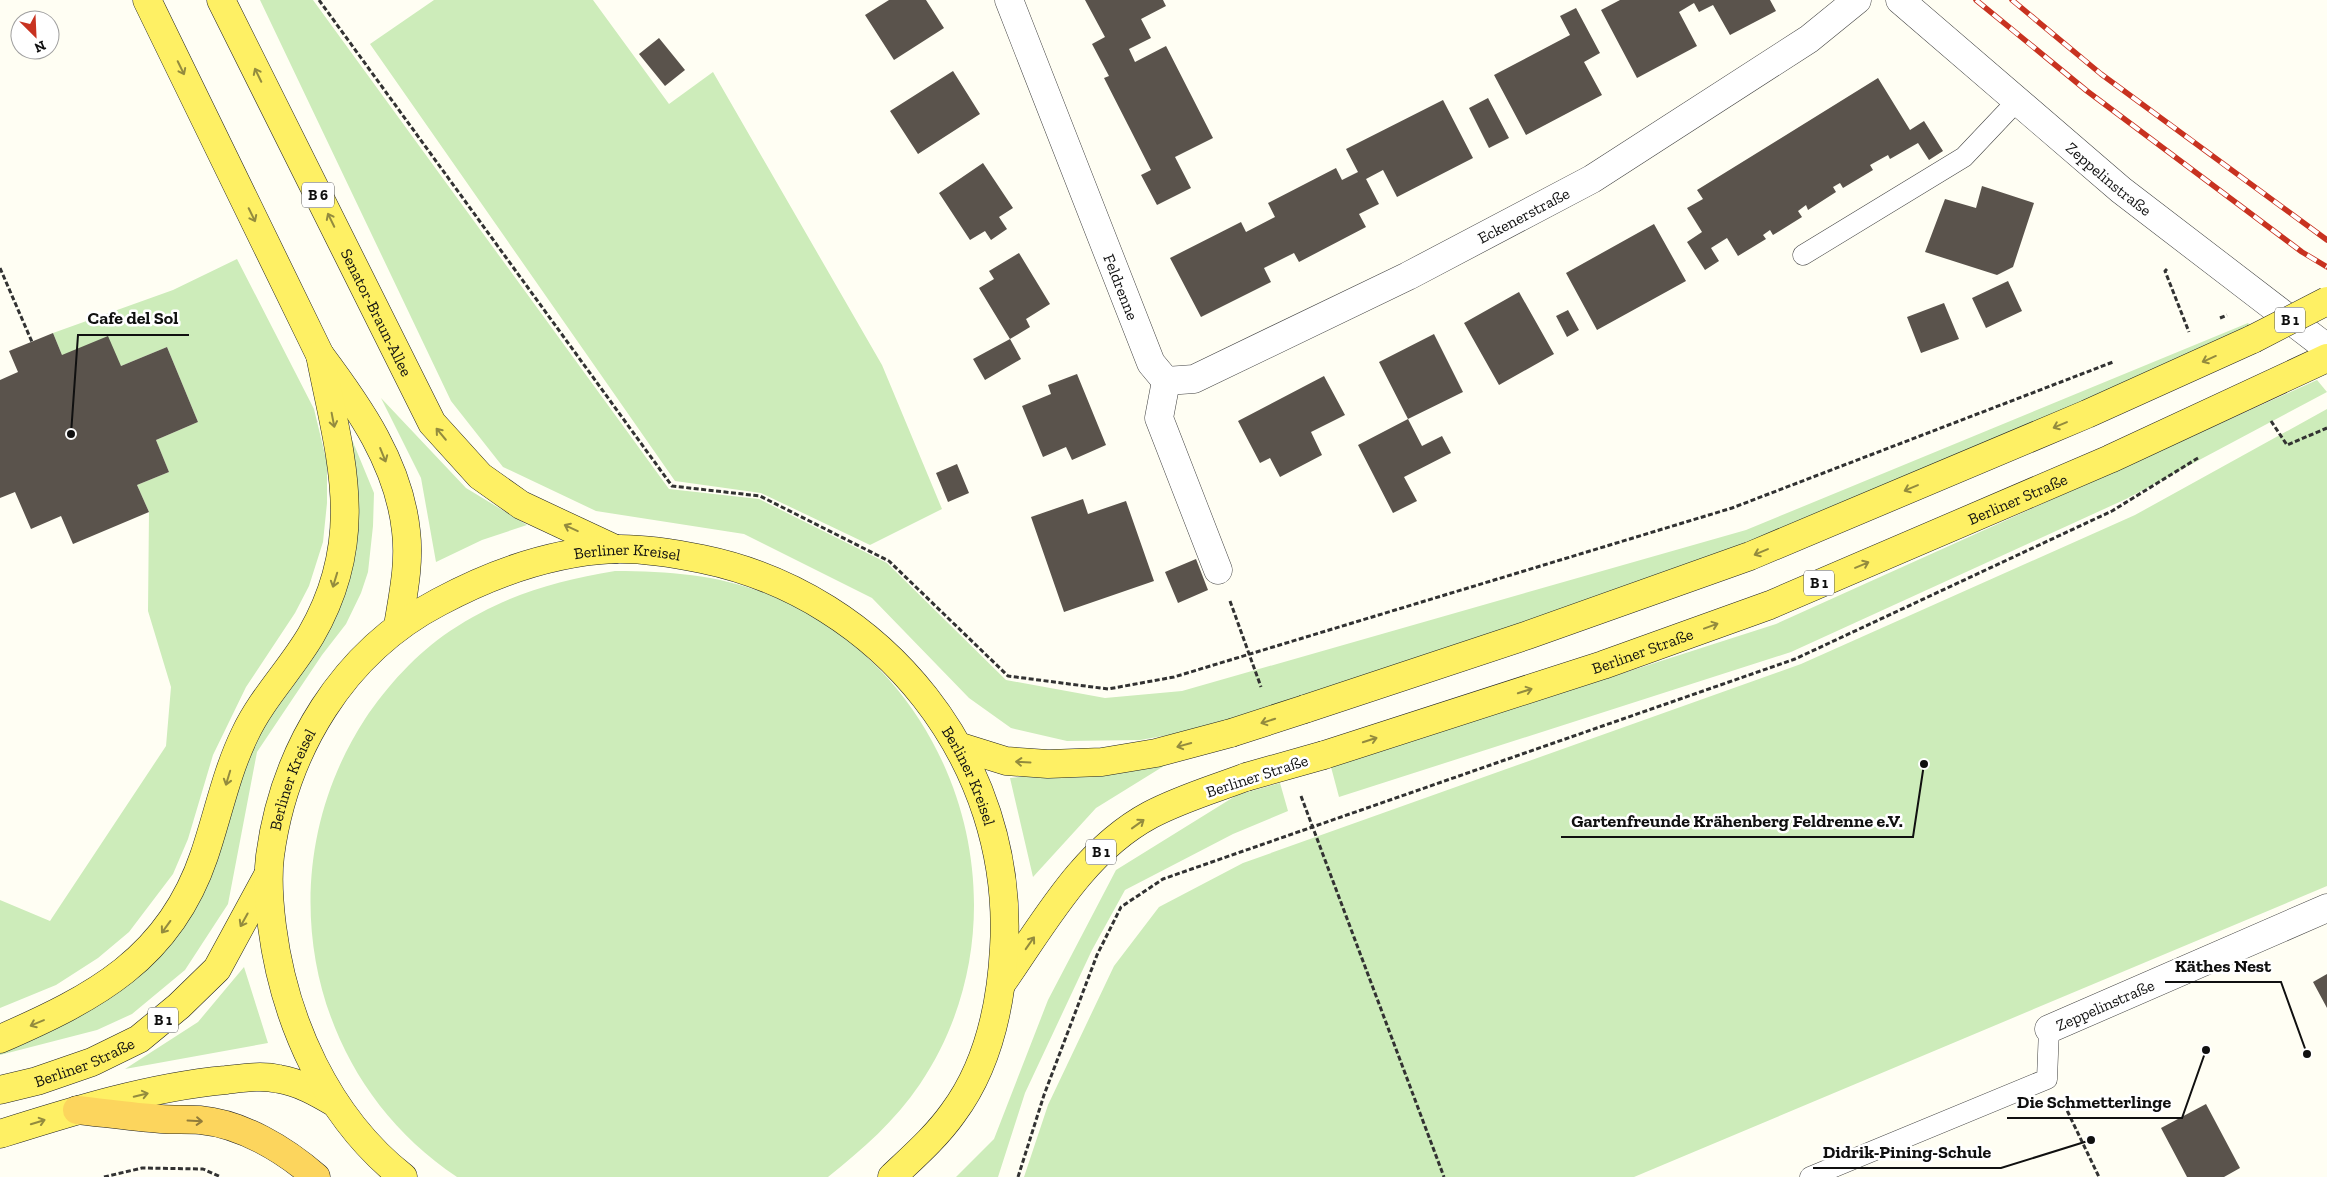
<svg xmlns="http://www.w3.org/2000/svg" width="2327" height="1177" viewBox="0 0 2327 1177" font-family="'Zilla Slab',serif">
<rect width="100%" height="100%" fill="#fffef3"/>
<path fill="#cdecba" d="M260 0H313L669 489 759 499 887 563 1006 680 1105 698 1182 691 1746 530 2248 323 2260 335 1753 561 1215 727 1140 740 1067 741 1011 728 969 698 872 598 744 534 596 511 503 467 451 401Z
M434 0H593L669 104 713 72 882 365 942 509 870 545 761 493 675 481 370 44Z
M237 259 314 409 327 463V503L323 542 309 586 295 613 246 687 213 755 188 839 173 874 129 932 98 958 56 985 0 1008V900L50 921 166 746 171 687 148 611 149 512 137 485 169 472 156 440 198 422 167 347 121 366 62 355 53 333 173 290Z
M2317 380 2327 392 2126 499 1791 652 1339 797 1331 767 1776 624Z
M381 398 466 488 527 525 482 540 436 562 421 478Z
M2327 409V886L1634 1177H1024L1048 1105 1114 966 1159 907 1243 863 1801 664 2135 515Z
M348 430 374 493 373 526 368 572 361 593 346 624 322 655 257 752 228 904 185 970 132 1014 97 1030 0 1055V1047L182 928 203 895 252 740 335 602Z
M615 571C686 571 746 578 809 614 971 708 1025 928 920 1084 895 1121 863 1149 828 1177H457C305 1076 266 871 365 719 387 686 417 653 450 631 503 596 554 581 615 571Z
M1172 761 1096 808 1033 877 1010 778Z
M1280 783 1288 811 1233 834 1125 890 1092 950 1025 1093 998 1177H956L994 1139 1048 1000 1116 870 1237 795Z
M244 967 268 1043 125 1069 198 1022Z"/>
<path fill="#5a534c" d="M889 0H926L944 28 894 60 865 15Z
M1085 0H1163L1166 6 1141 19 1151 38 1129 49 1135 62 1166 46 1213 138 1175 157 1191 188 1157 205 1141 175 1151 170 1104 78 1109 76 1092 44 1105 37Z
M1620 0H1770L1776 11 1730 35 1713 5 1699 12 1694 3 1679 12 1697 46 1637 78 1601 10Z
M1576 8 1600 53 1584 62 1602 95 1526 135 1494 75 1570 35 1560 16Z
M659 38 685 70 665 86 639 54Z
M953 71 980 114 918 154 890 111Z
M1878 78 1910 130 1924 121 1943 151 1929 160 1918 143 1890 159 1888 155 1870 165 1873 170 1843 188 1840 183 1833 187 1836 192 1808 210 1806 205 1798 211 1802 217 1773 235 1770 230 1763 235 1766 239 1738 256 1727 238 1711 248 1719 261 1705 270 1687 242 1702 232 1687 208 1703 199 1697 190Z
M1488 98 1509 138 1489 148 1469 108Z
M1443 100 1473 158 1397 197 1383 170 1366 179 1379 204 1359 214 1366 227 1299 262 1294 253 1264 268 1271 282 1201 317 1170 258 1241 222 1246 232 1275 217 1268 203 1336 168 1342 180 1358 172 1346 149Z
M983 163 1013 208 999 217 1007 229 991 240 985 231 970 240 939 193Z
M1982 186 2034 203 2013 267 1997 275 1925 252 1945 199 1976 208Z
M1654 224 1686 281 1597 330 1566 273Z
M1019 253 1050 304 1026 319 1030 327 1010 339 979 288 994 279 989 271Z
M2008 281 2022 311 1986 328 1972 298Z
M1519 292 1554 354 1499 385 1464 323Z
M1944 303 1959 339 1921 353 1907 317Z
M1568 310 1579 330 1567 337 1556 316Z
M53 333 62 355 108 336 121 366 167 347 198 422 156 440 169 472 137 485 149 512 73 544 61 516 31 529 15 492 0 498V380L18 372 9 351Z
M1434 334 1463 392 1408 419 1379 362Z
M1010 339 1021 359 985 380 973 359Z
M1077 374 1106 445 1072 460 1066 447 1043 457 1022 406 1051 394 1048 385Z
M1324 376 1345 415 1311 432 1322 455 1280 477 1270 458 1260 463 1238 421Z
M1408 419 1422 446 1442 436 1451 453 1404 477 1417 501 1393 513 1358 445Z
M957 464 969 493 948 502 936 473Z
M1083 499 1088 514 1126 501 1154 581 1064 612 1031 517Z
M1196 559 1208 590 1178 603 1165 572Z
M2327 974V1008L2313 982Z
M2206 1104 2240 1168 2224 1177H2187L2161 1128Z"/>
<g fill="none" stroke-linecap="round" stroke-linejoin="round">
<g stroke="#434343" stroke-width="21">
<path id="service" d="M1803 255 1964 157 2016 102
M1810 1177 2047 1079 2049 1029"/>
</g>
<g stroke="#434343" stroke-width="29">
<g id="minor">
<path id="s1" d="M1009 0 1151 363 1166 381"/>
<path id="s2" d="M1900 0 2121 190 2327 348"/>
<path id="s3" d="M1166 381 1194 379 1408 276 1592 179 1809 39 1857 0"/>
<path d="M1166 381 1159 418 1218 570"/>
<path id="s4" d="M2049 1029 2327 908"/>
</g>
</g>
<g stroke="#212121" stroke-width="29">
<g id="primary">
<path d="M147 0 320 355C359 407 399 464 406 531 410 563 403 595 398 626"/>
<path id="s5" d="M221 0 432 423 480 476 521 505 615 549"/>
<path d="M1305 709 1528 635 1750 556 2087 414 2253 339"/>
<path d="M958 746 1006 761 1048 764 1102 762 1156 753 1231 733"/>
<path id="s6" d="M1324 755 1603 665 1770 605 2110 459 2327 358"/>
<path d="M1002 983C1044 923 1083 851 1150 815 1180 799 1214 789 1246 777"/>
<path d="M0 1039C94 998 169 959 204 856 218 815 226 773 245 734 262 698 291 669 311 635 368 537 340 456 320 355"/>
<path id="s7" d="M0 1090 37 1081 92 1062 139 1039 179 1006 217 969 267 877"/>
<path d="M0 1134C73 1111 149 1087 226 1080 243 1078 262 1075 279 1079 299 1082 318 1093 335 1103"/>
<path id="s8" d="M403 1177C327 1117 284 1021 272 926 269 902 267 880 270 856 284 750 343 652 439 602 493 573 552 552 614 549 644 548 673 553 702 559 883 596 1015 761 1004 948 1001 1005 988 1066 953 1113 936 1137 913 1157 892 1177"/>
</g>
</g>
<g stroke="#212121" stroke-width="29">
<path id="trunk" d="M77 1110C105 1113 133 1117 161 1119 174 1120 187 1119 200 1120 242 1124 284 1149 316 1177"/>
</g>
<path stroke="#323232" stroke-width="3" stroke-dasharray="5 2.5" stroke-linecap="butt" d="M319 0 672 486 760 496 889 561 1008 676 1108 689 1174 677 1732 508 2113 362
M0 268 32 342
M2167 269 2165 271 2189 332
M2271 421 2287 445 2327 428
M1230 601 1261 687
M1301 796 1444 1177
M2064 1104 2099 1177
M104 1177 142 1168 203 1169 221 1177
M1018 1177 1044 1095 1097 955 1121 907 1163 879 1795 659 2112 511 2198 458"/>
<use href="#service" stroke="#fff" stroke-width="20"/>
<use href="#minor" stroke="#fff" stroke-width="28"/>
<use href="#primary" stroke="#fef064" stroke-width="28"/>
<use href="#trunk" stroke="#fcd55d" stroke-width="28"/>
<g stroke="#c83220" stroke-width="5.5">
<path id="rail" d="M1976 0 2087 91 2302 252 2327 267
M2012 0 2101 74 2327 240"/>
</g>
<use href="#rail" stroke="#fff" stroke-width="4" stroke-dasharray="11" stroke-linecap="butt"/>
<g stroke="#212121" stroke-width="29" stroke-linecap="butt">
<path id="primary-bridge" d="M2253 339 2327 301
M1231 733 1305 709
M1246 777 1324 755"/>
</g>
<path stroke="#323232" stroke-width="3" stroke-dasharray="5 2.5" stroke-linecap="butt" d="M2220 318 2227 315"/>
<use href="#primary-bridge" stroke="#fef064" stroke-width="28"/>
</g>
<defs><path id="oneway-shaft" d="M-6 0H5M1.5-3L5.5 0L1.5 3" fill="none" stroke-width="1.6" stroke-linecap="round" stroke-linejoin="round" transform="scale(1.25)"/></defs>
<g stroke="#938b3e">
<use href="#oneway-shaft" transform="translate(181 68) rotate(64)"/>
<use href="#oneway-shaft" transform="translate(258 75) rotate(-116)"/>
<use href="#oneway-shaft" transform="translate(252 215) rotate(64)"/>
<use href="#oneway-shaft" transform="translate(331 220) rotate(-116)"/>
<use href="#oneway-shaft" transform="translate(2209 359) rotate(156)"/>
<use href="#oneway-shaft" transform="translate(333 420) rotate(79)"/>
<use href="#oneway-shaft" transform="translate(2060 425) rotate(157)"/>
<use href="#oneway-shaft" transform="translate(441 434) rotate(-130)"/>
<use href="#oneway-shaft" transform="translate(383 455) rotate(68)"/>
<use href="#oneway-shaft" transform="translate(1911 488) rotate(157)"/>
<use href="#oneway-shaft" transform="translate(571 528) rotate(-155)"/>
<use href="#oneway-shaft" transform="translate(1761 552) rotate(157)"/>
<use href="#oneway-shaft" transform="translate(1862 565) rotate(-23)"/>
<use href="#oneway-shaft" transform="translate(335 580) rotate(107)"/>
<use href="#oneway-shaft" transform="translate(1711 626) rotate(-20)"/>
<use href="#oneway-shaft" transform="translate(1525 691) rotate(-18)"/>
<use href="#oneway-shaft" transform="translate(1268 721) rotate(162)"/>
<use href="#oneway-shaft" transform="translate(1370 740) rotate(-18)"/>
<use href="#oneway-shaft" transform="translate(1184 745) rotate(165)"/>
<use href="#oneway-shaft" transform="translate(1023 762) rotate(-177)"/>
<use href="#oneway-shaft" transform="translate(228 778) rotate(107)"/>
<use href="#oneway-shaft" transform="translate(1138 824) rotate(-36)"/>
<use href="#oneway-shaft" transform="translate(244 920) rotate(119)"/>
<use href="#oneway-shaft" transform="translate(166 927) rotate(126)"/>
<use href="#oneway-shaft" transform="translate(1030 943) rotate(-55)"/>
<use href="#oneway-shaft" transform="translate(37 1023) rotate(157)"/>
<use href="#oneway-shaft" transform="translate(141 1095) rotate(-14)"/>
<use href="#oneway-shaft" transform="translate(38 1122) rotate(-17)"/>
</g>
<use stroke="#927c3a" href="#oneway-shaft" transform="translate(195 1121) rotate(3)"/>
<g text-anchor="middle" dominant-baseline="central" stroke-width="5" stroke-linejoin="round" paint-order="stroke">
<g fill="#fff" stroke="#585858" stroke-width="1">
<rect x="302" y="182.5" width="32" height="25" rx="4"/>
<rect x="2275" y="307.5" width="30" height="25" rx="4"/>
<rect x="1804" y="570.5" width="30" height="25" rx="4"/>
<rect x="1086" y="839.5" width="30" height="25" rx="4"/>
<rect x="148" y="1007.5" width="30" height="25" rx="4"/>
</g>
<g font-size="15" font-weight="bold" fill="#101010">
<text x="318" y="195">B 6</text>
<text x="2290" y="320">B 1</text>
<text x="1819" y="583">B 1</text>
<text x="1101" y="852">B 1</text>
<text x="163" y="1020">B 1</text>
</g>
<g font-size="16" fill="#101010" stroke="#fff">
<text stroke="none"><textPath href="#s2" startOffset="275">Zeppelinstraße</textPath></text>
<text stroke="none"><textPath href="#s3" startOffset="396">Eckenerstraße</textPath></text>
<text stroke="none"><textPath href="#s1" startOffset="308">Feldrenne</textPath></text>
<text stroke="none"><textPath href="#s5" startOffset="349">Senator-Braun-Allee</textPath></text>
<text stroke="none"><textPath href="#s6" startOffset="740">Berliner Straße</textPath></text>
<text stroke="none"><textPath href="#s8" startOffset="875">Berliner Kreisel</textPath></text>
<text stroke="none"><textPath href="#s6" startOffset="335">Berliner Straße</textPath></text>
<text transform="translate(1257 776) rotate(-18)">Berliner Straße</text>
<text stroke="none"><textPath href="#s8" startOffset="1309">Berliner Kreisel</textPath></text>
<text stroke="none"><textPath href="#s8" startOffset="440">Berliner Kreisel</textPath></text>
<text stroke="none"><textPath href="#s4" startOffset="61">Zeppelinstraße</textPath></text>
<text stroke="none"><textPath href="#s7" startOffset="89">Berliner Straße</textPath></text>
</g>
</g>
<path fill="none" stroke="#101010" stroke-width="2" d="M71 434L78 335H189M1924 764L1913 837H1561M2307 1054L2281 982H2165M2206 1050L2182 1118H2007M2091 1140L2001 1168H1813"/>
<g fill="#101010" stroke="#fff" stroke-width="2">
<circle cx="71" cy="434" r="5"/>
<circle cx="1924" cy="764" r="5"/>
<circle cx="2307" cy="1054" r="5"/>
<circle cx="2206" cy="1050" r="5"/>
<circle cx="2091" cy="1140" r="5"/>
</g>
<g font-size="18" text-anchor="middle" font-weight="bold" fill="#101010" stroke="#fff" stroke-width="5" stroke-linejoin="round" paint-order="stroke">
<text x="133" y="324">Cafe del Sol</text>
<text x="1737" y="827">Gartenfreunde Krähenberg Feldrenne e.V.</text>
<text x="2223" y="972">Käthes Nest</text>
<text x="2094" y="1108">Die Schmetterlinge</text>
<text x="1907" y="1158">Didrik-Pining-Schule</text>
</g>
<g transform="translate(35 35) rotate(156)"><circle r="24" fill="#ffffff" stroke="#9f9f9f"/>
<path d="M0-4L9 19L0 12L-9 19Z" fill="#c83220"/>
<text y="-8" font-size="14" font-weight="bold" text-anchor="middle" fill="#101010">N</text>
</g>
</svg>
